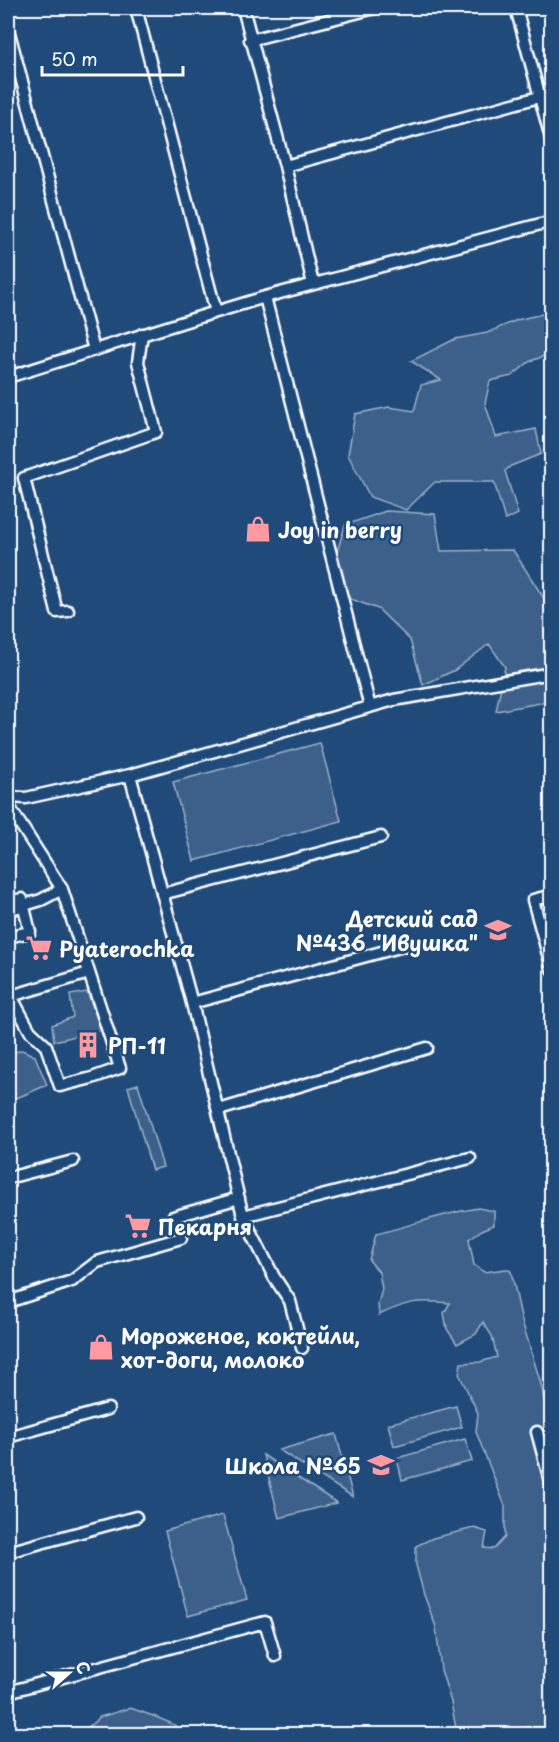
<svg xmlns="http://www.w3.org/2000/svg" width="559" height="1742" viewBox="0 0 559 1742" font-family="'Playpen Sans',sans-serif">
<rect width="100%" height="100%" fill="#1f4a7a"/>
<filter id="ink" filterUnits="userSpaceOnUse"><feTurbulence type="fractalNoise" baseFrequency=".0167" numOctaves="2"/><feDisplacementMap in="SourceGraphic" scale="12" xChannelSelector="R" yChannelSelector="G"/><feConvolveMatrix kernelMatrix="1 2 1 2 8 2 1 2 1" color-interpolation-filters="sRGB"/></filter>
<g filter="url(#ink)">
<path fill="#3c618b" stroke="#9eb0c5" stroke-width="1.5" d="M551 312V353L529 362 512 376 490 381 485 403 496 437 536 429 541 454 511 466 505 471 518 514 505 520 494 482H435L406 510 370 497 348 455 355 414 389 407 414 411 421 385 441 380 411 361 455 339 487 333 517 320Z
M386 511 435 514 441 551 513 550 545 600 551 599V701L496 711 505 667 489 644 455 670 423 685 410 640 378 609 348 598 339 570 337 552 345 525Z
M320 743 341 821 194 861 173 782Z
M87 992 102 1030 54 1041 52 1025 73 1017 70 995Z
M22 1050 35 1056 47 1085 19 1097 8 1099V1054Z
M138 1084 163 1167 152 1170 128 1087Z
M478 1208 494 1211V1225L482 1230 469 1239 474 1265 484 1272 506 1269 511 1271 522 1321 541 1384 551 1435V1734H545L543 1727H526L513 1734H457L451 1702 441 1670 436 1627 424 1595 416 1565V1546L433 1538 474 1528 487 1532 484 1548 494 1549 505 1537V1506L476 1432 478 1413 459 1374 461 1363 480 1362 497 1357 492 1336 483 1322 476 1334 457 1344 447 1329 444 1313 450 1303C417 1300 409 1301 379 1315L378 1304 382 1289 379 1272 369 1260 376 1234C410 1226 443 1213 478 1208Z
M456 1406 462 1427 394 1446 388 1424Z
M336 1434 353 1497 279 1450Z
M465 1439 472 1461 402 1480 397 1458Z
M263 1455 337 1503 279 1518Z
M223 1515 247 1600 188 1616 165 1531Z
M130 1708 156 1717 175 1725 179 1734H53L87 1728 100 1717Z"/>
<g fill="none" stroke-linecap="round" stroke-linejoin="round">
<g stroke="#fff" stroke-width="15">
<path id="lane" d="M243 8 285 166 313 284
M516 8 552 142
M8 29 94 350
M250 40 375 8
M285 166 539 97
M265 297 552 221
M216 312 265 297 370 707
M8 377C77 356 146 333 216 312L136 8
M68 611 57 612 24 478 156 432 138 362 142 334
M130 775 192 1003 243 1216 274 1277 290 1301 302 1348
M8 797 26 798 130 775 394 700 552 673
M8 805 62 889 120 1068 92 1078 60 1086 46 1046 30 1031 11 996
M162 894 381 837
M552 895 533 900 552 969
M8 902 22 899 30 932 8 937
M8 910 41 900 62 889
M8 995 11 996 89 973
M192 1003 411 944
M219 1110 427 1048
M8 1178 73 1161
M243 1216 470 1158
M173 1217 239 1198
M8 1302 72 1281 97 1262 181 1238
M537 1432 552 1488
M8 1437 108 1409
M8 1552 136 1517
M8 1692 265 1622 275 1656"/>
</g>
<use href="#lane" stroke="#1f4a7a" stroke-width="10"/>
</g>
</g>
<defs>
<g id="shop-bare" transform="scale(2.07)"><path d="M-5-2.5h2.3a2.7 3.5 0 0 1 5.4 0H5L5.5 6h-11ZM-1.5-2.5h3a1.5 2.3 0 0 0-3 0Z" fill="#ff9aa2" stroke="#1f4a7a" stroke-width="2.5" paint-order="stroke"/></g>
<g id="school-bare" transform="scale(2.07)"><path d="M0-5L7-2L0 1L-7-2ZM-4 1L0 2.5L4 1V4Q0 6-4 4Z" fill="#ff9aa2" stroke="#1f4a7a" stroke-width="2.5" paint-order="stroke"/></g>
<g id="supermarket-bare" transform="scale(2.07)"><path d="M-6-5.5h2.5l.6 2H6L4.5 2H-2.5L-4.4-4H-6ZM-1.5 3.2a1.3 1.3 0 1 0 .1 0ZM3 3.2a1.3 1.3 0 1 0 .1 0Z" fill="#ff9aa2" stroke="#1f4a7a" stroke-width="2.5" paint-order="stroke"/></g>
<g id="building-bare" transform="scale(2.07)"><path d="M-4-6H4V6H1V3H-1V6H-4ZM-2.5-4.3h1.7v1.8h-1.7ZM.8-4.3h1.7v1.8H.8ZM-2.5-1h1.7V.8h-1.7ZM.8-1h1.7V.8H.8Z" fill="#ff9aa2" stroke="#1f4a7a" stroke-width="2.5" paint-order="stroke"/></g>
</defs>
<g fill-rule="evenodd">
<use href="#shop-bare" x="258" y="529"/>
<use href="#school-bare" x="498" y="930"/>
<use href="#supermarket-bare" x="39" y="948"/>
<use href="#building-bare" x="88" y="1045"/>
<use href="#supermarket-bare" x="138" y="1226"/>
<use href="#shop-bare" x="101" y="1347"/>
<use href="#school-bare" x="381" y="1465"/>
</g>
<g text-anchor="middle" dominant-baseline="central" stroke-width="5" stroke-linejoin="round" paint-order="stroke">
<g font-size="21" font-weight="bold" fill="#fff" stroke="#1f4a7a" text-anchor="start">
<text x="278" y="529">Joy in berry</text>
<text x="478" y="918" text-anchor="end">Детский сад<tspan x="478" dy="24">№436 "Ивушка"</tspan></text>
<text x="59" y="948">Pyaterochka</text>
<text x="108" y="1045">РП-11</text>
<text x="158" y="1226">Пекарня</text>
<text x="121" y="1335">Мороженое, коктейли,<tspan x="121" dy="24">хот-доги, молоко</tspan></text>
<text x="361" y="1465" text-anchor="end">Школа №65</text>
</g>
</g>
<rect width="559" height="1742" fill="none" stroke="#1f4a7a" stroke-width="30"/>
<rect x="15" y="15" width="529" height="1712" fill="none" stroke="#fff" stroke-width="2" filter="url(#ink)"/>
<g transform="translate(69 1673) rotate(69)" stroke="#1f4a7a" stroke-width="4.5" paint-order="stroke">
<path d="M0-4.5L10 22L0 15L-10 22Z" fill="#ffffff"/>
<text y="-9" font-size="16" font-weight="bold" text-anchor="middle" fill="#ffffff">С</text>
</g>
<path d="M42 66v9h141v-9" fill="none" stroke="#ffffff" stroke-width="3"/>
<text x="51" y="66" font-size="18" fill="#ffffff" stroke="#1f4a7a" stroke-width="4.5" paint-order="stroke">50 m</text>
</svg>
